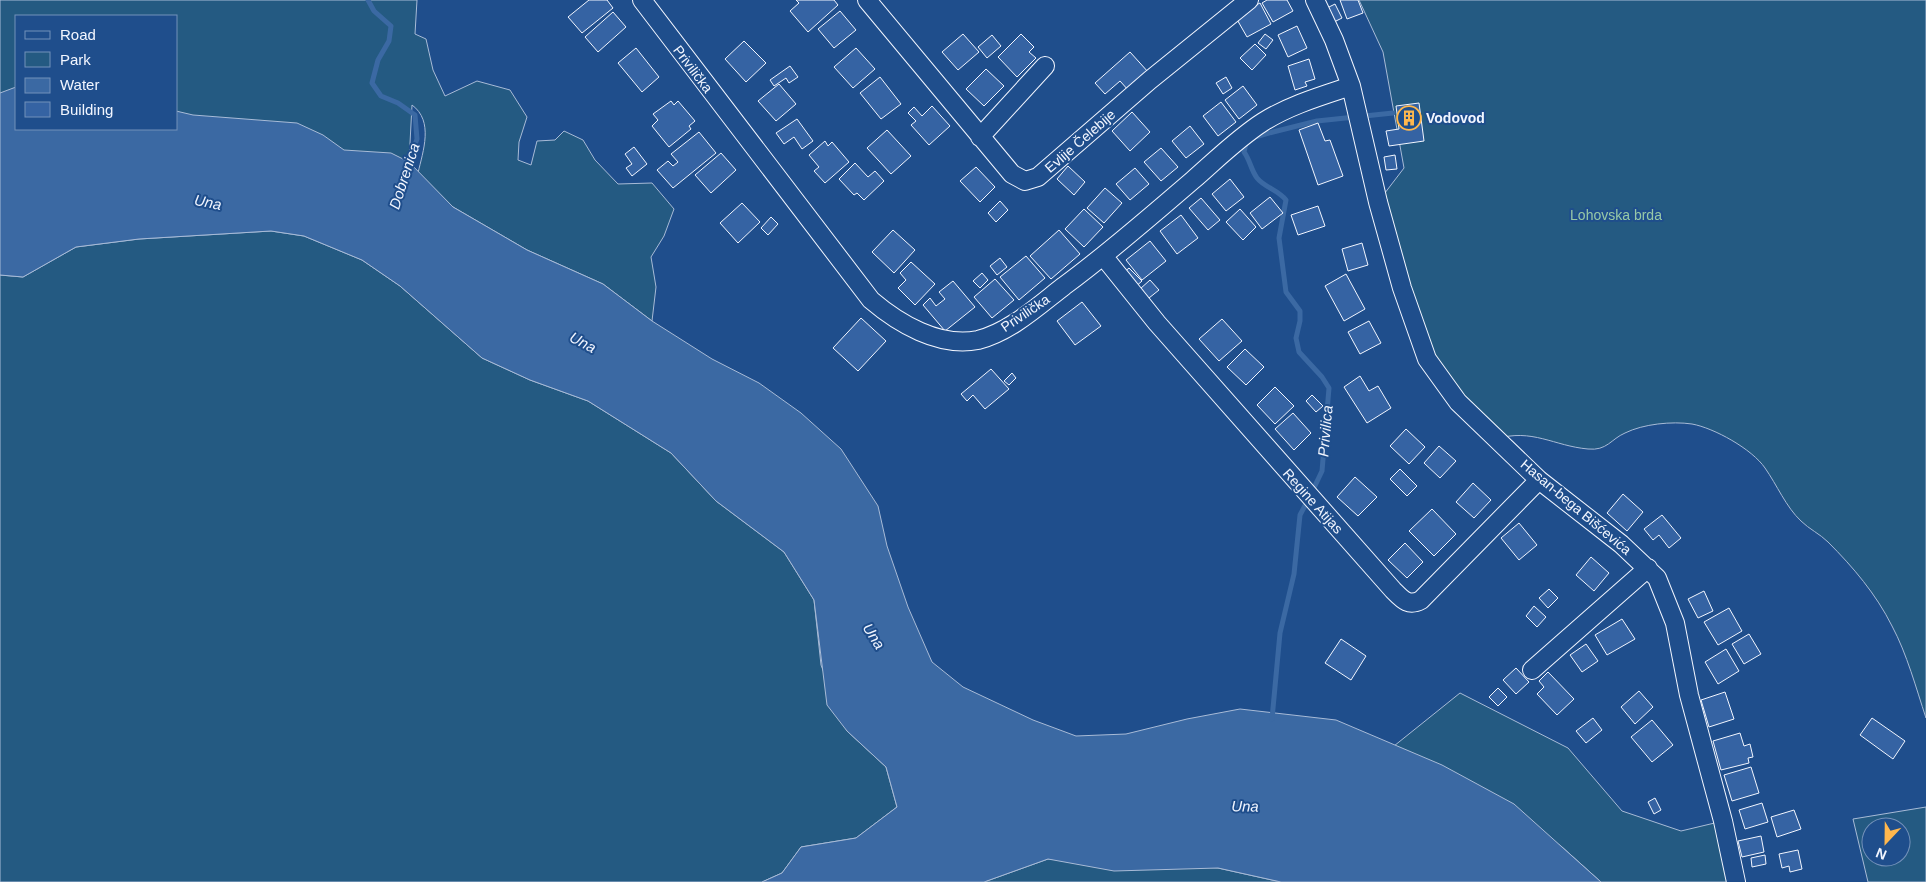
<svg xmlns="http://www.w3.org/2000/svg" width="1926" height="882" viewBox="0 0 1926 882" font-family="Helvetica,sans-serif">
<rect width="100%" height="100%" fill="#1f4e8c"/>
<path fill="#245a82" stroke="#a8bbd7" fill-rule="evenodd" d="M0 0H417L415 34 426 39 433 70 445 96 477 81 510 90 527 117 519 142 518 160 531 165 537 141 555 140 564 131 583 140 595 160 618 184 652 183 674 209 664 236 651 257 656 287 652 321 603 284 527 250 453 207 418 173C423 151 434 121 412 105L409 162 106 129H176V16H16V121L0 119Z
M1359 0H1926V718C1916 688 1907 654 1892 626 1876 594 1853 567 1828 542 1820 534 1809 529 1801 521 1786 507 1777 485 1765 468 1752 449 1714 428 1692 424 1672 421 1643 424 1625 433 1611 439 1607 451 1588 449 1554 446 1532 428 1496 439L1442 381 1378 202 1404 168 1383 52Z
M271 231 304 236 362 260 400 286 482 358 530 380 588 401 671 453 716 501 784 552 814 600 821 665 847 731 886 767 897 807 856 838 801 847 782 873 762 882H0V275L23 277 76 247 139 239Z
M1460 693 1568 748 1622 811 1681 831 1723 821 1736 882H1601L1561 846 1394 746Z
M1926 807V882H1868L1853 819ZM1871 827H1901V857H1871Z
M1048 859 1218 868 1281 882H984Z"/>
<path fill="#3b69a3" stroke="#a8bbd7" d="M16 87V129H176V111L193 115 297 123 323 135 344 150 391 153 409 162 453 207 527 250 603 284 652 321 712 359 759 383 801 413 841 449 878 506 887 546 908 607 932 662 963 687 1033 720 1076 736 1126 734 1187 719 1240 709 1336 720 1442 765 1514 804 1601 882H1281L1218 868 1114 871 1048 859 984 882H762L782 873 801 847 856 838 897 807 886 767 847 731 827 705 814 600 784 552 716 501 671 453 588 401 530 380 482 358 400 286 362 260 304 236 271 231 139 239 76 247 23 277 0 275V93Z"/>
<g fill="none" stroke-linecap="round" stroke-linejoin="round">
<path stroke="#3b69a3" stroke-width="5" d="M368 0 374 11 391 26 389 41 378 60 372 83 381 96 398 103 415 115 417 139 407 167
M1312 492 1322 471 1329 388 1322 377 1299 352 1296 338 1300 321V311L1286 292 1279 238 1286 200C1278 190 1264 187 1257 178 1251 170 1250 160 1244 152L1246 144 1255 137 1273 132 1317 121 1393 113
M1272 719 1280 633 1294 574 1300 515 1308 500"/>
</g>
<path fill="#3563a3" stroke="#f2f6ff" d="M589 0H607L613 8 582 33 568 17Z
M796 0H834L838 5 808 32 790 11 799 3Z
M1267 0H1287L1293 11 1273 22 1262 3Z
M1340 0H1358L1363 13 1347 19Z
M1260 3 1271 24 1247 37 1235 16Z
M1335 4 1342 18 1332 23 1325 9Z
M840 11 856 30 834 48 818 29Z
M613 12 626 27 598 52 585 37Z
M1297 26 1307 48 1288 57 1278 35Z
M963 34 979 52 958 70 942 52Z
M1021 34 1034 47 1029 52 1036 58 1017 77 998 57Z
M1265 34 1273 40 1266 49 1258 43Z
M992 35 1001 46 987 58 978 47Z
M744 41 766 63 746 82 725 59Z
M1255 44 1266 55 1252 70 1240 58Z
M636 48 659 77 642 92 618 63Z
M856 48 875 69 853 88 834 67Z
M1130 52 1149 73 1129 91 1120 81 1105 94 1095 83Z
M1309 59 1315 79 1305 82 1307 86 1295 90 1288 66Z
M790 66 798 77 789 83 786 78 774 86 770 80Z
M986 69 1004 86 984 106 966 89Z
M880 77 901 104 881 119 860 93Z
M1226 77 1232 88 1223 94 1216 83Z
M779 84 796 104 776 121 758 101Z
M1243 86 1257 105 1239 119 1225 100Z
M671 101 674 105 678 101 695 121 689 126 691 129 669 147 652 126 658 120 653 114Z
M1221 102 1236 122 1218 136 1203 116Z
M1419 103 1424 141 1389 146 1386 131 1399 129 1396 106Z
M932 106 950 126 929 145 911 125 916 121 908 113 914 107 922 116Z
M1132 112 1150 132 1130 151 1112 131Z
M797 119 813 141 802 149 794 137 784 144 776 133Z
M1318 123 1325 141 1330 140 1343 176 1318 185 1299 130Z
M1190 126 1204 144 1186 158 1172 141Z
M887 130 911 156 891 174 867 148Z
M699 132 716 153 673 188 657 170 668 161 673 166 678 162 671 154Z
M825 141 828 146 832 142 849 162 825 183 814 171 819 167 809 155Z
M634 147 647 164 632 176 626 168 632 164 625 154Z
M1161 148 1178 167 1161 181 1144 162Z
M721 153 736 170 711 193 695 175Z
M1395 155 1397 169 1386 170 1384 157Z
M855 163 868 177 875 171 884 181 864 200 857 193 854 195 839 179Z
M1068 166 1085 182 1074 195 1057 179Z
M976 167 995 187 980 202 960 181Z
M1135 168 1149 184 1130 200 1116 184Z
M1230 179 1244 197 1226 211 1212 194Z
M1105 188 1122 203 1104 223 1087 208Z
M1270 197 1283 213 1262 229 1250 213Z
M1201 198 1220 220 1208 230 1189 208Z
M1000 201 1008 210 996 222 988 213Z
M742 203 760 222 738 243 720 223Z
M1318 206 1325 226 1298 235 1291 215Z
M1084 209 1103 227 1084 247 1065 229Z
M1240 209 1256 227 1243 240 1226 222Z
M1181 215 1198 238 1177 254 1160 231Z
M771 217 778 224 768 235 761 228Z
M893 230 915 250 894 273 872 252Z
M1059 230 1080 254 1051 279 1030 256Z
M1150 241 1166 261 1142 280 1126 260Z
M1362 243 1368 265 1348 271 1342 249Z
M1026 256 1045 278 1019 300 1000 277Z
M1000 258 1007 267 997 275 990 266Z
M911 262 935 284 915 305 898 288 906 280 900 273Z
M1129 268 1142 281 1134 288 1122 274Z
M982 273 988 280 980 288 973 281Z
M1346 274 1365 309 1344 321 1325 286Z
M995 279 1014 300 992 318 974 297Z
M1150 280 1159 290 1149 298 1140 289Z
M953 281 975 307 945 331 923 305 930 298 936 306 945 299 939 292Z
M1082 302 1101 326 1075 345 1057 321Z
M861 318 886 341 858 371 833 348Z
M1222 319 1242 341 1219 361 1199 339Z
M1369 321 1381 343 1360 354 1348 332Z
M1245 349 1264 367 1246 385 1227 367Z
M991 369 1009 389 985 409 973 395 967 401 961 394Z
M1012 373 1016 378 1009 385 1004 381Z
M1360 376 1369 391 1378 386 1391 408 1367 423 1344 387Z
M1275 387 1294 406 1275 424 1257 405Z
M1312 395 1323 406 1316 412 1306 401Z
M1293 413 1311 433 1294 450 1275 429Z
M1406 429 1425 447 1409 464 1390 446Z
M1439 446 1456 461 1440 478 1424 463Z
M1400 469 1417 486 1407 496 1390 479Z
M1355 477 1377 497 1358 516 1337 497Z
M1473 483 1491 500 1474 518 1456 502Z
M1623 494 1643 512 1627 531 1607 513Z
M1432 509 1456 534 1434 556 1409 531Z
M1662 515 1681 538 1669 548 1659 535 1653 540 1644 529Z
M1519 523 1537 545 1519 560 1501 538Z
M1405 543 1423 562 1407 578 1388 560Z
M1591 557 1609 573 1594 591 1576 575Z
M1549 589 1558 598 1548 608 1539 598Z
M1704 591 1713 611 1698 618 1688 599Z
M1534 606 1546 617 1537 627 1526 616Z
M1729 608 1742 631 1718 645 1704 622Z
M1622 619 1635 639 1607 655 1595 635Z
M1749 634 1761 654 1744 664 1732 644Z
M1341 639 1366 656 1351 680 1325 663Z
M1586 644 1598 661 1582 672 1570 655Z
M1726 649 1739 671 1718 684 1705 662Z
M1516 668 1529 682 1516 694 1503 680Z
M1548 672 1574 699 1557 715 1537 694 1544 687 1539 681Z
M1498 688 1507 697 1498 706 1489 697Z
M1639 691 1653 707 1635 724 1621 707Z
M1725 692 1734 719 1709 727 1701 700Z
M1593 718 1602 730 1586 743 1576 731Z
M1872 718 1905 741 1893 759 1860 735Z
M1652 720 1673 745 1652 762 1631 737Z
M1740 733 1744 746 1750 744 1753 757 1748 758 1749 763 1721 770 1713 741Z
M1751 767 1759 793 1732 801 1724 775Z
M1655 798 1661 810 1654 814 1648 802Z
M1762 803 1768 822 1745 829 1739 810Z
M1794 810 1801 829 1777 837 1771 817Z
M1761 836 1764 852 1742 857 1738 841Z
M1798 850 1802 869 1790 872 1789 866 1782 868 1779 854Z
M1765 855 1766 864 1752 867 1751 858Z"/>
<g fill="none" stroke-linecap="round" stroke-linejoin="round">
<g stroke="#f2f6ff" stroke-width="20">
<path id="minor" d="M642 0 871 300C898 323 939 348 978 340 1010 332 1038 306 1064 286 1109 253 1151 216 1193 180 1216 160 1238 138 1263 122 1290 105 1321 96 1351 86
M867 0 1012 174 1025 181 1038 177 1150 80 1249 0
M1315 0 1334 40 1351 86 1378 202 1402 288 1427 359 1458 402 1539 480 1621 544 1657 578 1675 623 1689 695 1723 821 1736 882
M980 137 1045 66
M1104 257 1157 323 1393 590C1402 599 1408 607 1421 600L1539 480
M1532 670 1648 568"/>
</g>
<use href="#minor" stroke="#1f4e8c" stroke-width="18"/>
</g>
<defs>
<g id="building-ring" transform="scale(1.25)"><circle r="9.5" fill="#1f4e8c" stroke="#ffb74d" stroke-width="1.5"/><path d="M-4-6H4V6H1V3H-1V6H-4ZM-2.5-4.3h1.7v1.8h-1.7ZM.8-4.3h1.7v1.8H.8ZM-2.5-1h1.7V.8h-1.7ZM.8-1h1.7V.8H.8Z" fill="#ffb74d"/></g>
</defs>
<g fill-rule="evenodd">
<use href="#building-ring" x="1409" y="118"/>
</g>
<g text-anchor="middle" dominant-baseline="central" stroke-width="4" stroke-linejoin="round" paint-order="stroke">
<g font-size="14" fill="#f2f6ff" stroke="#1f4e8c">
<text transform="translate(693 69) rotate(53)">Privilička</text>
<text transform="translate(1080 141) rotate(-41)">Evlije Čelebije</text>
<text transform="translate(1025 313) rotate(-34)">Privilička</text>
<text transform="translate(1313 501) rotate(48)">Regine Atijas</text>
<text transform="translate(1576 507) rotate(40)">Hasan-bega Bišćevića</text>
</g>
<g font-size="14" font-weight="bold" fill="#f2f6ff" stroke="#1f4e8c" text-anchor="start">
<text x="1426" y="118">Vodovod</text>
</g>
<g font-size="14" fill="#97c8a6" stroke="#1f4e8c">
<text x="1616" y="215">Lohovska brda</text>
</g>
<g font-size="15" font-style="italic" fill="#f2f6ff" stroke="#1f4e8c">
<text transform="translate(404 176) rotate(-72)">Dobrenica</text>
<text transform="translate(208 202) rotate(11)">Una</text>
<text transform="translate(583 342) rotate(28)">Una</text>
<text transform="translate(1325 431) rotate(-85)">Privilica</text>
<text transform="translate(874 636) rotate(57)">Una</text>
<text transform="translate(1245 806) rotate(1)">Una</text>
</g>
</g>
<rect x="15" y="15" width="162" height="115" fill="#1f4e8c" stroke="#7391ba"/>
<rect x="25" y="31" width="25" height="8" fill="#1f4e8c" stroke="#7391ba"/>
<text x="60" y="40" font-size="15" fill="#f2f6ff">Road</text>
<rect x="25" y="52" width="25" height="15" fill="#245a82" stroke="#7391ba"/>
<text x="60" y="65" font-size="15" fill="#f2f6ff">Park</text>
<rect x="25" y="78" width="25" height="15" fill="#3b69a3" stroke="#7391ba"/>
<text x="60" y="90" font-size="15" fill="#f2f6ff">Water</text>
<rect x="25" y="102" width="25" height="15" fill="#3563a3" stroke="#7391ba"/>
<text x="60" y="115" font-size="15" fill="#f2f6ff">Building</text>
<g transform="translate(1886 842) rotate(202)"><circle r="24" fill="#1f4e8c" stroke="#7391ba"/>
<path d="M0-4L9 19L0 12L-9 19Z" fill="#ffb74d"/>
<text y="-8" font-size="14" font-weight="bold" text-anchor="middle" fill="#f2f6ff">N</text>
</g>
</svg>
